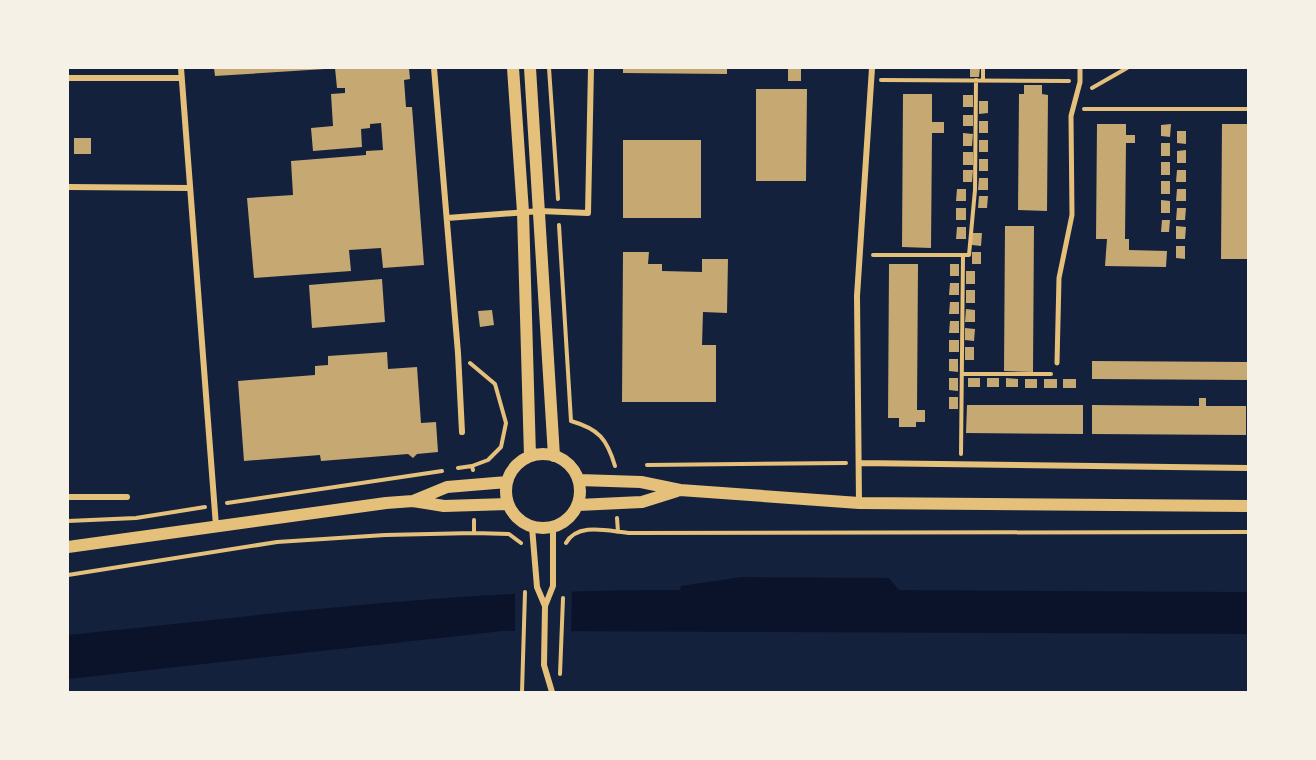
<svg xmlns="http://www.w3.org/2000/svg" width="1316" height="760" viewBox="0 0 1316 760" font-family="Commissioner,sans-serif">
<rect width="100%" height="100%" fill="#14213d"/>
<path fill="#0b132b" d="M741 577 889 578 899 590 1248 592V634L503 631 68 679V635C272 614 475 588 680 590L681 586Z"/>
<path fill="#14213d" d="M572 587 571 637 515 635V590Z"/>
<path fill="#c6a872" d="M214 68H325V69L215 76Z
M335 68H409L410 79 404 80 406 107H412L424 265 383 268 381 248 349 250 351 271 254 278 247 198 293 195 291 161 366 155V151L383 150 381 123 370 124V128L361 129 362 147 313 151 311 128 333 126 331 94 345 93V88H337Z
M623 68H727V74L623 73Z
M788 68H801V81H788Z
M970 68H980L979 77H970Z
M1024 85H1042V94L1048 95 1047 211 1018 210 1019 94H1024Z
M756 89H807L806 181H756Z
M903 94H932V122H944V133H932L931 248 902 247Z
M963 95H973V107H963Z
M979 101H988V113L979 114Z
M963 115H973V126H963Z
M979 121H988V133H979Z
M1097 124H1126V135H1135V143H1126L1125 239H1129V250L1167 251 1166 267 1105 266 1107 239H1096Z
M1171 124 1170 137 1161 136V125Z
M1222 124H1248V259H1221Z
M1177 131H1186V144L1177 143Z
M963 133 973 134 972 146H963Z
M74 138H91V154H74Z
M623 140H701V218H623Z
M979 140H988V152H979Z
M1161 143H1170V156H1161Z
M1186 150V163H1177V151Z
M963 152H973V165H963Z
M979 159H988V171H979Z
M1161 162H1170V175H1161Z
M963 170H973L972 182H963Z
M1177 170H1186V182H1176Z
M979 178H988V190H978Z
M1161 181H1170V194H1161Z
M957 189H966V201H956Z
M1177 189H1186V201H1176Z
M979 196H988L987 208H978Z
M1161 200 1170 201V213H1161Z
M956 208H966V220H956Z
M1177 208H1186L1185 220H1176Z
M1162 220H1170L1169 232H1161Z
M1005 226H1034L1033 372 1004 371Z
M1176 226 1186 227 1185 239H1176Z
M957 227H966V239H956Z
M972 233H982L981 246 972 245Z
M1176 246H1185V259L1176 258Z
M623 252H649L648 264H662V271L702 272V259H728L727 313 703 312 702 345H716V402H622Z
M972 252H981V264H972Z
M889 264H918L917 410H925V422H916V427H899V418H888Z
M950 264H959V276H950Z
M966 271H975V284H966Z
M382 279 385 322 312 328 309 285Z
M950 283H959V295H949Z
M966 290H975V303H966Z
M950 302H959V314H949Z
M966 309 975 310V322H965Z
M492 310 494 325 480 327 478 311Z
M950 321H959V333H949Z
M965 328 975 329 974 341 965 340Z
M949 340H959V352H949Z
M965 347H974V360H965Z
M387 352 388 369 417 367 421 423 436 422 438 452 417 454 413 458 408 454 321 461 320 455 244 461 238 381 315 375V366L328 365V356Z
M949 359H958V372L949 371Z
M1092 361 1248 362V380L1092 379Z
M949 378H958V391L949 390Z
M968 378H980V387H968Z
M987 378H999V387H987Z
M1006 378 1018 379V387H1006Z
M1025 379H1037V388H1025Z
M1044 379H1057V388H1044Z
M1063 379H1076V388H1063Z
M949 397H958V409H949Z
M1199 398H1206V406H1246V435L1092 434V405L1199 406Z
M967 405H1083V434L966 433Z"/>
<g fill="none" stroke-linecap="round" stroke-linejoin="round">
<path stroke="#e5c07b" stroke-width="4" d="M549 68 558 199
M881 80 1069 81
M983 80V68
M1092 88 1127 68
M1084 109H1248
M559 225 571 421
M873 255H963
M470 363 495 384 506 423 501 447 488 460 472 466 473 470
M962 374H1051
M571 421C599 429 607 439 615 466
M961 454 963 255H969L975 190 976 80
M647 465 846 463
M458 468 472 466
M227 503 442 471
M617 518 618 532
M474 520V533L509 534 521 543
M68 521 136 518 205 507
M566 543C578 521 611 532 631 533L1248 532
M68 575 277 542 385 535 474 533
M560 674 563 598
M522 692 525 592"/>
<path stroke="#e5c07b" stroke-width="5" d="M1057 363 1059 278 1072 215 1071 116 1080 82V68"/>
<path stroke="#e5c07b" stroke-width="6" d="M181 68 216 526
M434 68 458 353 462 432
M68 78H181
M68 187 189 188
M447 218 540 211 588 213 591 68
M859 463 1248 468
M68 497H127
M859 503 857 296 872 68
M532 527 537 587 545 606
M552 692 544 665 545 606 553 586V527"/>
<path stroke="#e5c07b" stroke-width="12" d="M513 68 523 212 530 456
M530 68 554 456
M506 491a37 37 0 1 1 74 0a37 37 0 1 1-74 0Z
M579 480 641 482 680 490 859 503 1248 506
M413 501 447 487 507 482
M578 505 642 502 677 491
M68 547 386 503 413 501 444 506 508 504"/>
</g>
<rect width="1316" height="760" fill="none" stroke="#f6f1e7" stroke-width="138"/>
</svg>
